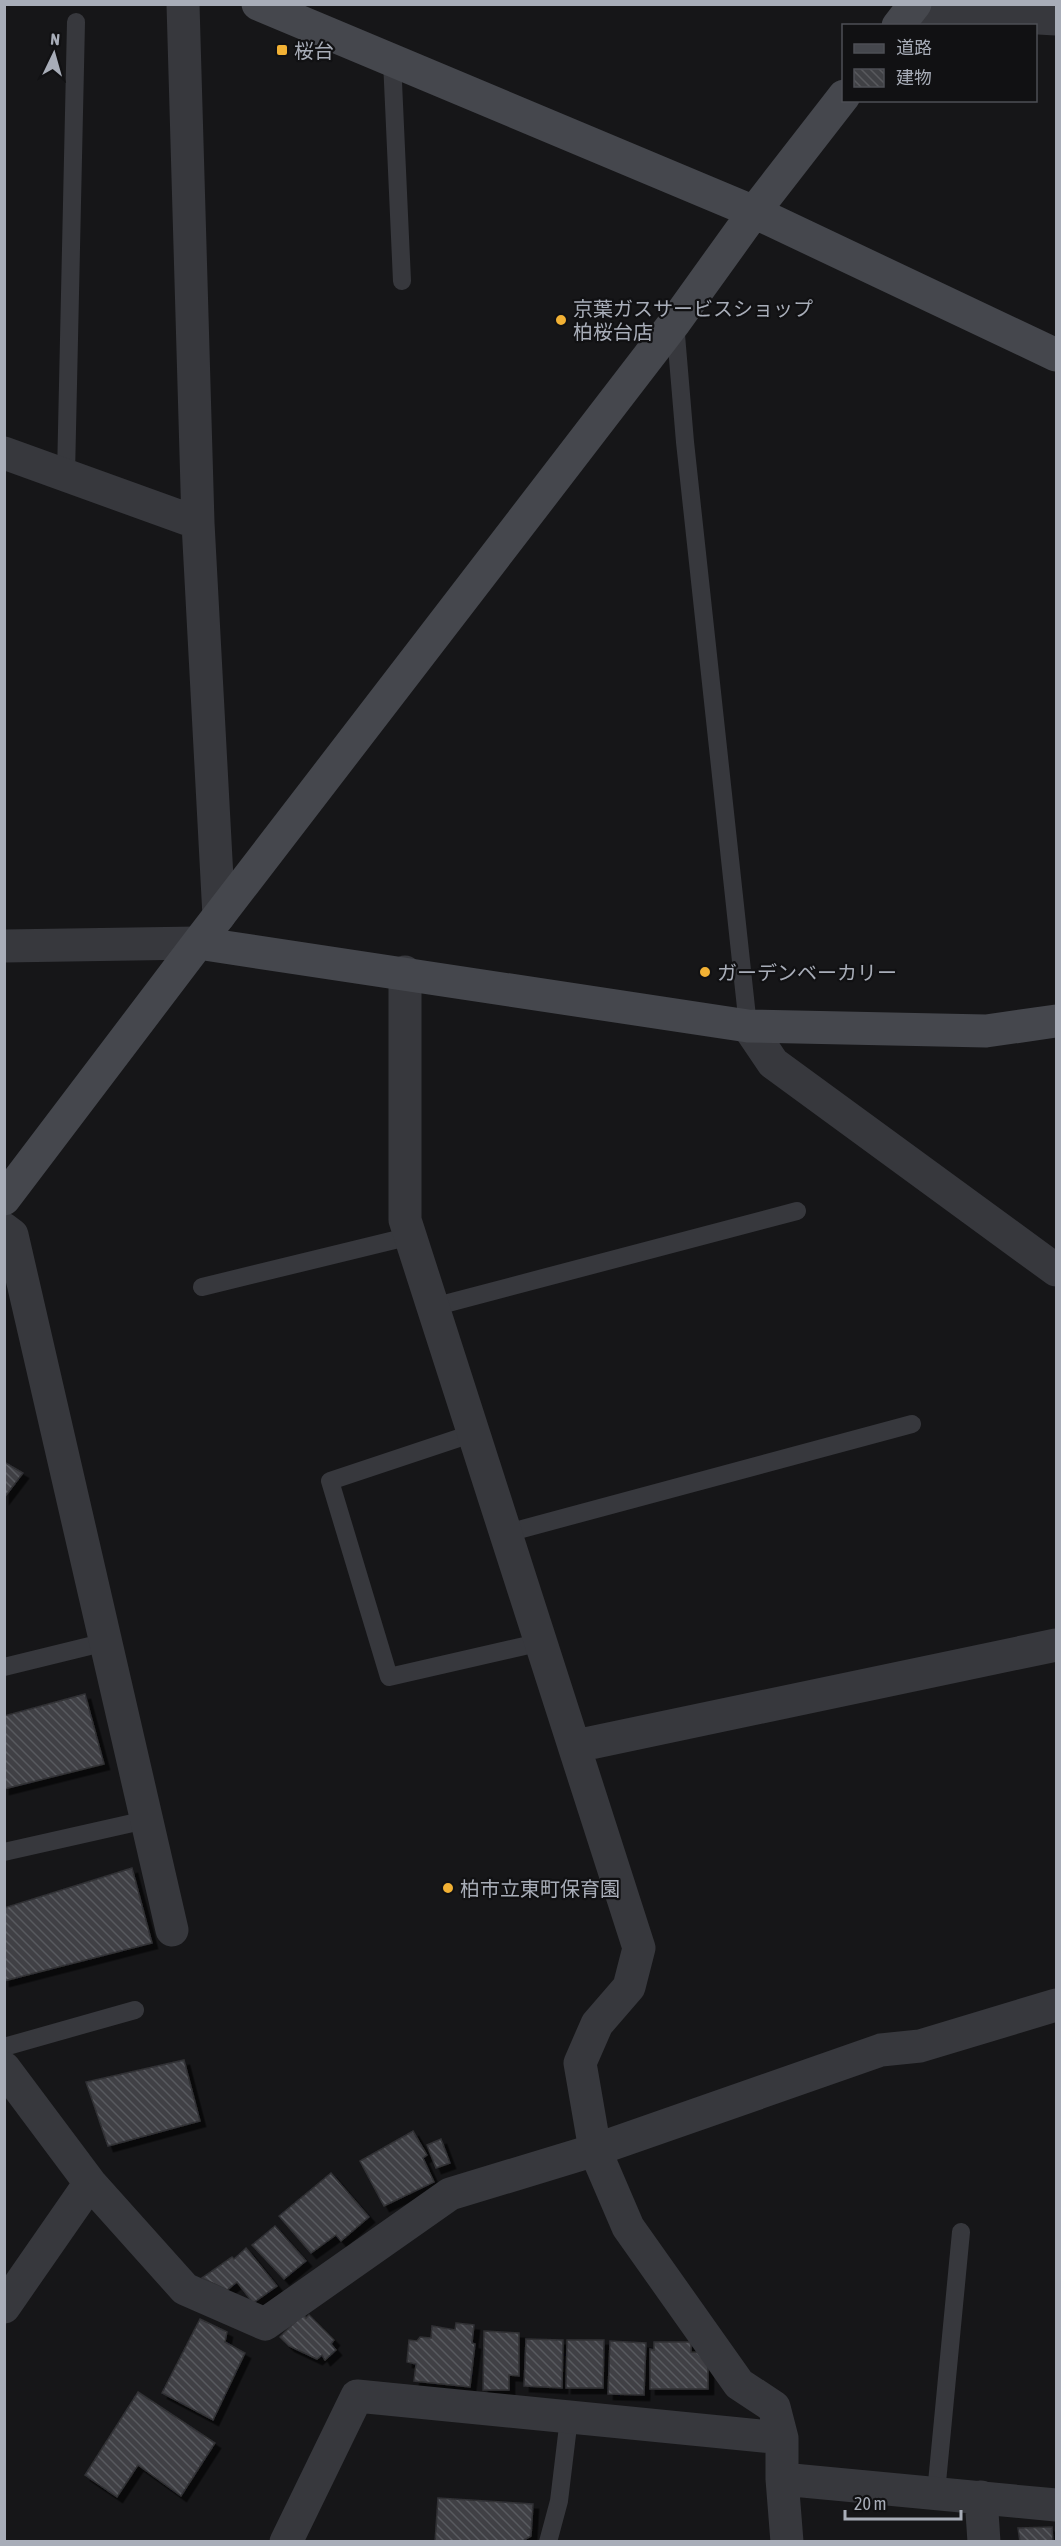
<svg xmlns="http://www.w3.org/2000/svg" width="1061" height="2546" viewBox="0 0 1061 2546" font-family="'Asap Condensed','Noto Sans JP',sans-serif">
<defs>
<pattern id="building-back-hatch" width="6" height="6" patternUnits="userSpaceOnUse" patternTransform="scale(1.5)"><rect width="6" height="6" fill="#404145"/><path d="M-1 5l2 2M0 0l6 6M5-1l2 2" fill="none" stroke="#595a5e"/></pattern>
<filter id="shadow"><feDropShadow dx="5.5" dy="5.5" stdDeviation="0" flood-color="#0009"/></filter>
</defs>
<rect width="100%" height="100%" fill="#161618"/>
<path fill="url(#building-back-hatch)" stroke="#303034" stroke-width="1.5" filter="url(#shadow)" d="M4 1462 23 1473 4 1498Z
M85 1694 104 1764 4 1789V1716Z
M132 1868 152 1943 4 1981V1908Z
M184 2060 200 2121 108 2146 86 2082Z
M413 2131 427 2155 423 2158 434 2182 384 2206 360 2161Z
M441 2139 450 2163 436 2168 427 2145Z
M331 2173 369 2217 341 2241 336 2235 311 2253 279 2216Z
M275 2226 306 2261 284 2279 252 2245Z
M246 2248 277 2286 253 2303 237 2282 227 2290 202 2278 232 2257 234 2259Z
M303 2314 306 2318 309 2315 334 2340 331 2344 336 2350 325 2360 322 2355 317 2359 289 2346 280 2337Z
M200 2319 227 2332 225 2342 245 2353 213 2420 162 2393Z
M456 2323 474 2325 472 2343 475 2344 470 2387 414 2381 416 2364 407 2362 409 2340 417 2341 420 2337 431 2338 432 2326 455 2330Z
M484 2331 519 2333V2376L509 2375V2390H483Z
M526 2339 563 2340 562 2388 524 2386Z
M567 2340H604L603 2388H566Z
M610 2341 646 2343 644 2395 608 2394Z
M654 2342H691V2352L708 2353V2389H650V2349L654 2350Z
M138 2392 215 2443 181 2496 138 2465 117 2497 85 2475Z
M438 2498 533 2504 531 2536 521 2542H435Z
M1052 2527 1053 2542H1020L1018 2528Z"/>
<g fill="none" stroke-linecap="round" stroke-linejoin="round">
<path stroke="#37383d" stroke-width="18" d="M392 60 402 281
M675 323 685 442 748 1026
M66 475 76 22
M202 1287 411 1236
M433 1307 797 1211
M474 1433 330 1481 389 1677 542 1642
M507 1533 912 1424
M4 1667 106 1642
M4 1852 146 1820
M4 2047 135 2010
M936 2493 961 2232
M548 2542 559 2501 569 2418"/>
<path stroke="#37383d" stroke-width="33" d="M183 4 198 523 219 916
M909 11 1056 19
M4 453 198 523
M4 946 198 943
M405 972V1220L639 1948 629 1987 597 2024 580 2063 595 2150 628 2227 739 2384 774 2407 782 2438V2479L787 2542
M748 1026 773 1063 1056 1270
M4 1229 12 1235 172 1930
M576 1746 1056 1645
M4 2068 90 2183 185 2289 265 2324 450 2194 595 2150 881 2050 920 2046 1056 2005
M4 2307 90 2183
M782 2479 1056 2505
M981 2497 984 2542
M286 2542 357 2396 782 2438"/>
<path stroke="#45474d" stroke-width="33" d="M258 4 754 212 1056 355
M898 26 915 4
M198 943 748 1026 986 1031 1056 1021
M4 1199 198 943 675 322 754 212 844 96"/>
</g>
<g fill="#f2b134" stroke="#111113" stroke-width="2">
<rect x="276" y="44" width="12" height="12" rx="3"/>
<circle cx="561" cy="320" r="6"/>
<circle cx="705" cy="972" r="6"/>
<circle cx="448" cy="1888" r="6"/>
</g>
<g text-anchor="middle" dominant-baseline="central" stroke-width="4.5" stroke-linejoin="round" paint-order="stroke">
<g font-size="20" fill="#a8adb8" stroke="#111113" text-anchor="start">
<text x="294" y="50">桜台</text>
<text x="573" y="308">京葉ガスサービスショップ<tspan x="573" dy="23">柏桜台店</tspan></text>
<text x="717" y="972">ガーデンベーカリー</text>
<text x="460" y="1888">柏市立東町保育園</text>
</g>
</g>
<rect width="1061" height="2546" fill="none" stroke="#a8adb8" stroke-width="12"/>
<rect x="842" y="24" width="195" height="78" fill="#111113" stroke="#4d4f55" stroke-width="1.5"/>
<rect x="854" y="44" width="30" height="9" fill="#45474d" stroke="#4d4f55" stroke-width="1.5"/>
<text x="896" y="54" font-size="18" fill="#a8adb8">道路</text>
<rect x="854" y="69" width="30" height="18" fill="url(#building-back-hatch)" stroke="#4d4f55" stroke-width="1.5"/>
<text x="896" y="84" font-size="18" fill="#a8adb8">建物</text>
<g transform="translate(54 54) rotate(5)" stroke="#111113" stroke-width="4.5" paint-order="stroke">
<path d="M0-4.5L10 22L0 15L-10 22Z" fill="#a8adb8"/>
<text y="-9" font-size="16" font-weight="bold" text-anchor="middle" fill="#a8adb8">N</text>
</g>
<path d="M845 2510v9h116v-9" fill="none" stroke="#a8adb8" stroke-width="3"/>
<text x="854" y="2510" font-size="18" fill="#a8adb8" stroke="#111113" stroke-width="4.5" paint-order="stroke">20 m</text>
</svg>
